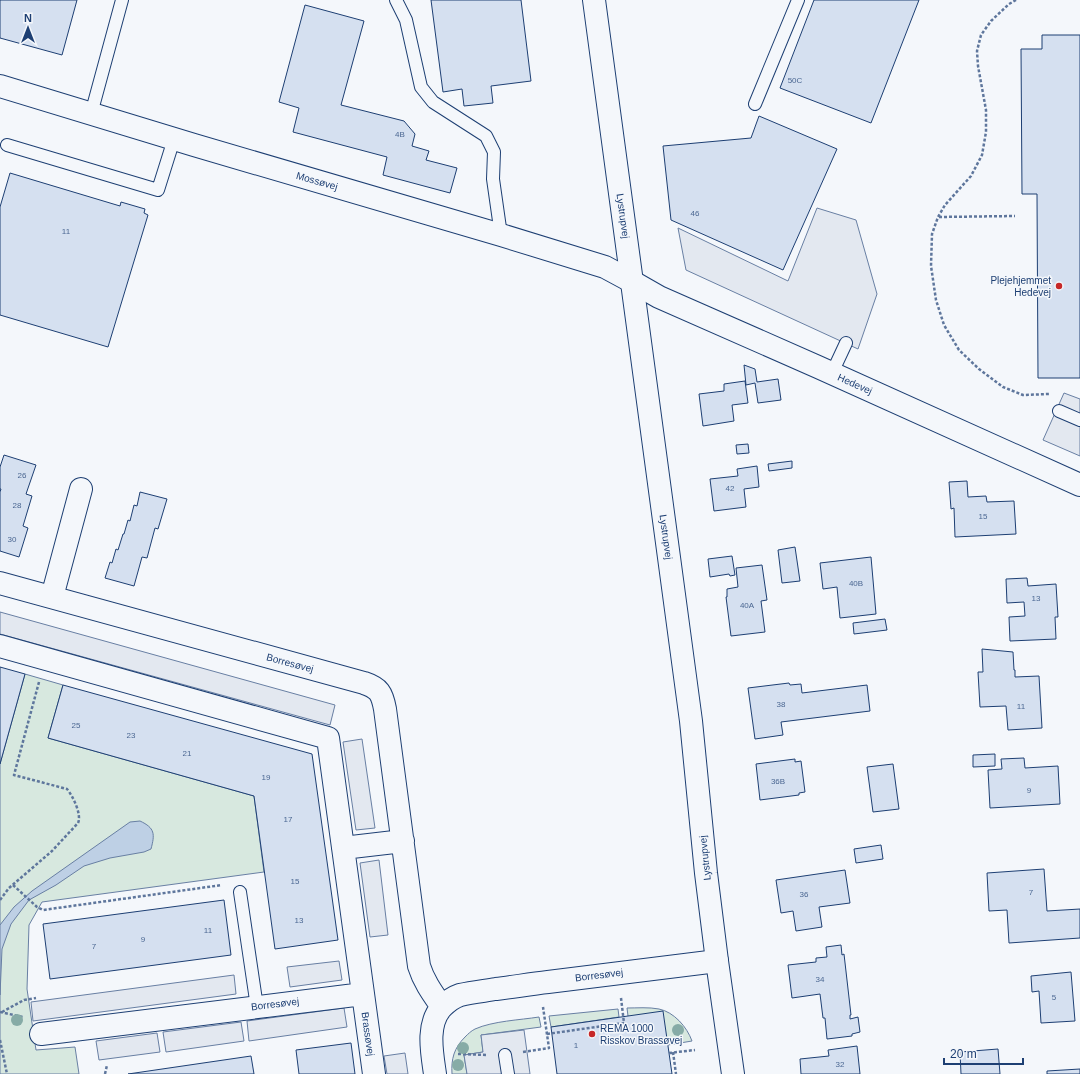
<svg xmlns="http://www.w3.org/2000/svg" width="1080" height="1074" viewBox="0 0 1080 1074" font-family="Arial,sans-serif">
<rect width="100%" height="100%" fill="#f4f7fb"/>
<path fill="#d7e8df" stroke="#687fa3" d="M25 674 63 685 48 738 254 796 264 872 42 902 29 925 27 989 36 1050 75 1047 79 1074H0V764Z
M627 1008C637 1008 649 1007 659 1009 674 1012 687 1027 692 1041L668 1045 628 1016Z
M618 1009 619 1017 551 1027 549 1016Z
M539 1017 541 1027 481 1035 483 1052 464 1055 467 1074H452C451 1059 454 1048 465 1037 468 1034 471 1031 475 1029 493 1021 520 1020 539 1017Z"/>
<path fill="#e3e8f0" stroke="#687fa3" d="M817 208 856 220 877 294 858 349 686 270 678 228 788 281Z
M1064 393 1080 399V456L1043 440Z
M0 612 335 705 330 725 0 634Z
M362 739 375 828 356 830 343 742Z
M379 860 388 935 370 937 360 863Z
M339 961 342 980 290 987 287 967Z
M234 975 236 994 33 1021 31 1002Z
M344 1008 347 1027 249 1041 247 1021Z
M241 1022 244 1041 166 1052 163 1032Z
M524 1030 530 1074H467L464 1055 483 1052 481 1035Z
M157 1033 160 1052 99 1060 96 1041Z
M405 1053 408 1074H387L384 1056Z"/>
<path fill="#bed0e5" stroke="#687fa3" d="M140 821C155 828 155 834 151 849L144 852 110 858 84 866 56 885 29 900 11 924 2 949 0 995V925L14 907 32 891 130 822Z"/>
<path fill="#d5e0f0" stroke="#1d3f73" d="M0 0H77L62 55 0 38Z
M431 0H521L531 81 491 86 493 103 464 106 462 89 443 92Z
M814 0H919L871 123 780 88Z
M305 5 364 21 341 105 404 121 415 134 412 146 429 151 426 160 457 168 450 193 383 175 387 157 293 132 299 108 279 102Z
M1042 35H1080V378H1038L1037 194H1022L1021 49H1042Z
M759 116 837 149 783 270 671 220 663 146 751 138Z
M10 173 120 206 121 202 145 209 144 213 148 215 108 347 0 315V207Z
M744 365 755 369 757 382 778 379 781 400 758 403 755 383 746 385Z
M745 381 748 403 732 405 734 421 703 426 699 394 724 391V384Z
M748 444 749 453 737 454 736 445Z
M4 455 36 465 26 494 32 496 23 526 28 528 19 557 0 551V492L1 489H0V467Z
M792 461V468L769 471 768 464Z
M757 466 759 487 744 489 746 507 714 511 710 479 738 476 737 469Z
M967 481 968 497 986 496 987 502 1014 501 1016 534 955 537 954 508 951 509 949 482Z
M140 492 167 499 158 529 155 528 147 558 142 557 134 586 105 578 110 562 112 563 116 549 118 550 123 534H124L128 520 130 521 134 505 137 506Z
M795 547 800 581 782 583 778 550Z
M732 556 735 575 730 576 729 574 710 577 708 559Z
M871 557 876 614 840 618 837 587 823 589 820 563Z
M762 565 767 600 761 601 765 632 731 636 726 597H727V589L738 587 736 568Z
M1027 578 1028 586 1056 584 1058 617H1055L1056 639 1010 641 1009 617 1025 616 1024 602 1007 603 1006 579Z
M885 619 887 630 854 634 853 623Z
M982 649 1013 652 1014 670H1015V677L1039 676 1042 728 1008 730 1006 706 980 707 978 672H983Z
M0 667 25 674 0 764Z
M789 683 790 685 801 684 802 693 867 685 870 711 781 722 783 735 755 739 748 688Z
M63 685 312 754 338 940 275 949 254 796 48 738Z
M995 754V766L973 767V755Z
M1024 758 1025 768 1058 766 1060 804 990 808 988 770 1002 769 1001 759Z
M795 759V762L801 761 805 792 799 793V795L760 800 756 764Z
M893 764 899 809 873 812 867 767Z
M881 845 883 859 856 863 854 849Z
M1044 869 1047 911 1080 909V938L1009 943 1007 910 989 911 987 873Z
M845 870 850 903 819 907 822 927 796 931 793 911 781 913 776 880Z
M224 900 231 955 50 979 43 924Z
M841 945 842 955 844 954 851 1015H850V1019L858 1017 860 1032 852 1034V1036L827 1039 825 1018H823L820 994 792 998 788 965 816 962V958L827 957 826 947Z
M1071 972 1075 1021 1041 1023 1039 991 1032 992 1031 976Z
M663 1011 672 1074H557L551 1027Z
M351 1043 355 1074H299L296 1050Z
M857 1046 860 1074H801L800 1059 829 1056 828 1050Z
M998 1049 1000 1074H961L960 1052Z
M251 1056 254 1074H128Z
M1080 1069V1074H1047V1071Z"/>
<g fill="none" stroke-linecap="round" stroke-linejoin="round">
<g stroke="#1d3f73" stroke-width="14">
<path id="service" d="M396 0 406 20 421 87 433 102 486 136 494 152 493 179 501 235
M755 104 798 0
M91 114 122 0
M7 145 158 190 174 139
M832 373 846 343
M1059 411 1080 420
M240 892 257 1007
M505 1055 508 1074"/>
</g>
<g stroke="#1d3f73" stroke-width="24">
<path id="minor" d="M0 86 194 145 501 235 605 267 631 281 659 297 818 367 1080 485
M0 583 364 683C379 688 382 693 385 709L419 966C424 982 433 994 442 1007
M52 597 81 489
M0 646 328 738 374 1074
M343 848 403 841
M41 1034 363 994
M435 1074C432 1053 426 1024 442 1007 447 1002 454 997 460 995 472 992 484 991 496 989 513 987 530 984 548 982 604 975 660 968 717 961"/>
</g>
<g stroke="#1d3f73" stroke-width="24">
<path id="tertiary" d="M594 0 691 721 706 873 717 961 733 1074"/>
</g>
<path stroke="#5e769c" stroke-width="2.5" stroke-dasharray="3 2" stroke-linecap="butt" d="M1016 0 1009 4 991 21 981 35 977 51 978 66 986 110V132L982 155 971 176 945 205 938 217 932 234 931 266 936 300 944 325 959 350 979 369 1003 387 1023 395 1049 394
M939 217 1015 216
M13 885 37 907 43 910 222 885
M0 900 9 888 52 851 78 823C82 815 73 796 67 789L14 775 39 682
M0 1012 23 1017
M2 1012 24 1000 36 998
M547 1034 624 1023 621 998
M0 1040 7 1074
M523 1052 549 1048 543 1007
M673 1052 676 1074
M669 1053 695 1050
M458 1054 487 1055
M105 1074 107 1065"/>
<use href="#service" stroke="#f4f7fb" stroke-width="12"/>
<use href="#minor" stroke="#f4f7fb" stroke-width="22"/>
<use href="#tertiary" stroke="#f4f7fb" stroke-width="22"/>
</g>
<g fill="#86aba6">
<circle cx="17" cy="1020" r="6"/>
<circle cx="678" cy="1030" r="6"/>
<circle cx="463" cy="1048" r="6"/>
<circle cx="458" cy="1065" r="6"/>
</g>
<g fill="#c62828" stroke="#f4f7fb" stroke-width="1.5">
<circle cx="1059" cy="286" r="4"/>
<circle cx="592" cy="1034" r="4"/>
</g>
<g text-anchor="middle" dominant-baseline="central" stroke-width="3" stroke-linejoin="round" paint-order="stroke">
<g font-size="8" fill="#4b6792">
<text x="795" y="80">50C</text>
<text x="400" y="134">4B</text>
<text x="695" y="213">46</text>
<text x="66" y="231">11</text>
<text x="22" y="475">26</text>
<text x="730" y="488">42</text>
<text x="17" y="505">28</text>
<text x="983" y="516">15</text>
<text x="12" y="539">30</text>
<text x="856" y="583">40B</text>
<text x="1036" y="598">13</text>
<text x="747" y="605">40A</text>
<text x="781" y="704">38</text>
<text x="1021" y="706">11</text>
<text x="76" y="725">25</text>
<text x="131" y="735">23</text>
<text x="187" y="753">21</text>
<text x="266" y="777">19</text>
<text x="778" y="781">36B</text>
<text x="1029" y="790">9</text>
<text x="288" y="819">17</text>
<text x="295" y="881">15</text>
<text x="1031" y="892">7</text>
<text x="804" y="894">36</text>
<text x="299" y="920">13</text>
<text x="208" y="930">11</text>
<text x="143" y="939">9</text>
<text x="94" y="946">7</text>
<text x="820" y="979">34</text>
<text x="1054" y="997">5</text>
<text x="576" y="1045">1</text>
<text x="840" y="1064">32</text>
</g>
<g font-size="10" fill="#1d3f73" stroke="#f4f7fb">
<text transform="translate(317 181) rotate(16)">Mossøvej</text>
<text transform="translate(623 216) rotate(82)">Lystrupvej</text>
<text transform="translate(855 384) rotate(24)">Hedevej</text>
<text transform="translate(666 537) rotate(82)">Lystrupvej</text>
<text transform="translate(290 663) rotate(15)">Borresøvej</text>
<text transform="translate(705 858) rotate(-96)">Lystrupvej</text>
<text transform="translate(599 975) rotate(-7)">Borresøvej</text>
<text transform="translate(275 1004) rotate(-7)">Borresøvej</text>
<text transform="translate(368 1034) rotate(82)">Brassøvej</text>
</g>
<g font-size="10" fill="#1d3f73" stroke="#f4f7fb" text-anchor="end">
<text x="1051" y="280">Plejehjemmet<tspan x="1051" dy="12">Hedevej</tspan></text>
<text x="600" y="1028" text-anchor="start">REMA 1000<tspan x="600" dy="12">Risskov Brassøvej</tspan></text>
</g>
</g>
<g transform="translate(28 28)" stroke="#f4f7fb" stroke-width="3" paint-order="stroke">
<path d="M0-3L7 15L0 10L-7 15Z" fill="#1d3f73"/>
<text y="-6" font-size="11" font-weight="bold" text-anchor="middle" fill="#1d3f73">N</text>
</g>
<path d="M944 1058v6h79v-6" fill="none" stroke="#1d3f73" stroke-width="2"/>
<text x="950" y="1058" font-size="12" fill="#1d3f73" stroke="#f4f7fb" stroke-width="3" paint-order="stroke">20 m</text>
</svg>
